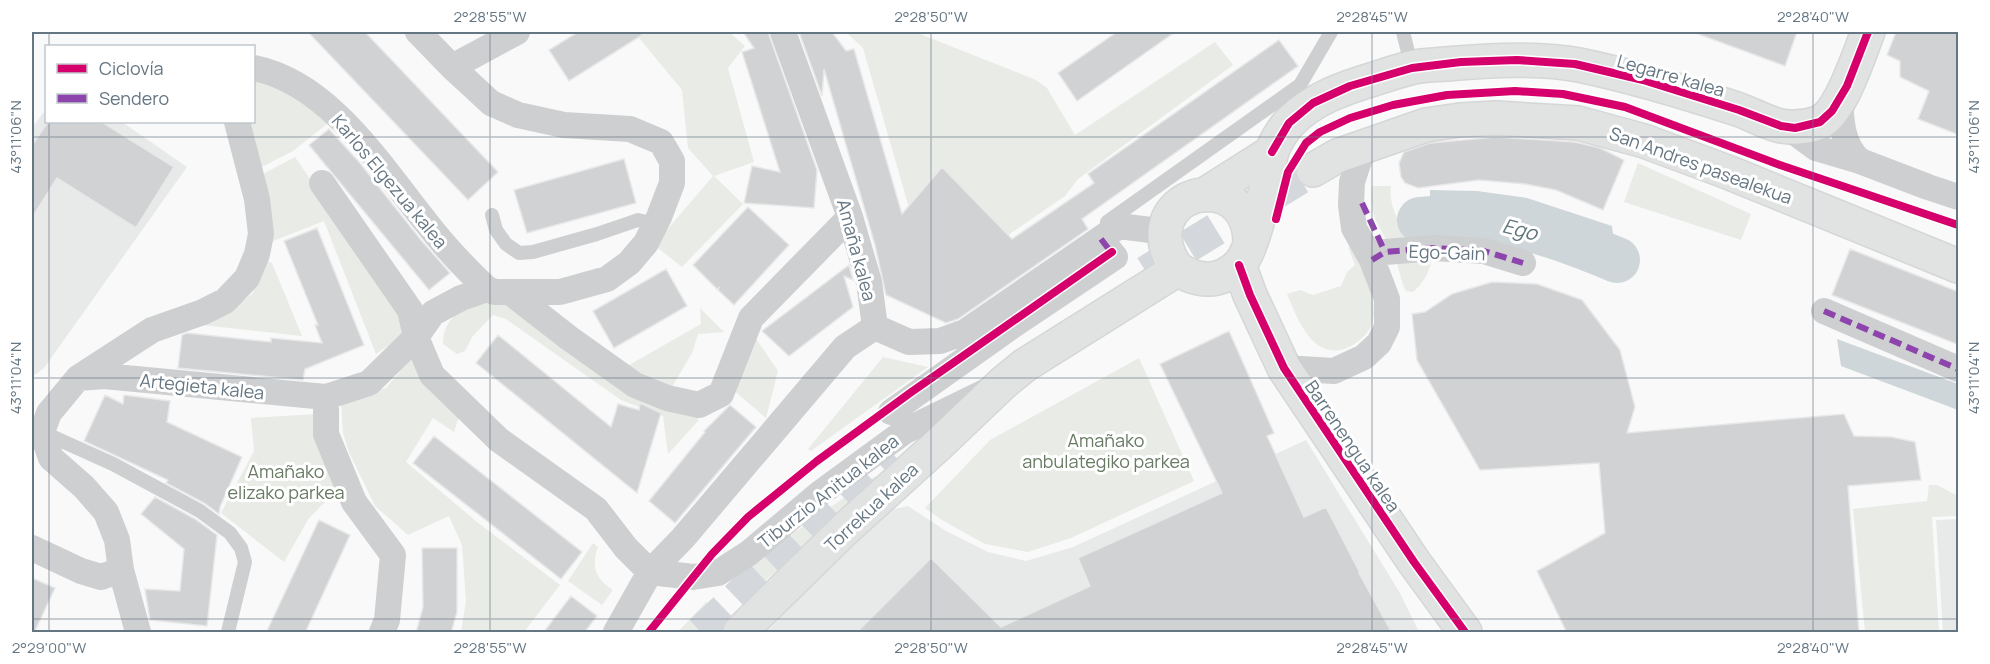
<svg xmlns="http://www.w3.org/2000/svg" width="1990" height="664" viewBox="0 0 1990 664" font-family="Manrope,sans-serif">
<rect width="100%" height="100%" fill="#f9f9f9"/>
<path fill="#e8e9e9" d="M46 109V122H122L187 167 44 368 32 377V128Z
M1306 440 1400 593 1419 632H767L881 512 908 506 946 531 988 552 1026 561 1073 547Z
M1958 519V632H1943L1936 520Z"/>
<path fill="#e8ebe6" d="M634 32H729L745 46 728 68 754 162 714 176 743 204 682 267 654 245 713 176 688 148 682 90Z
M846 32H915L1036 80 1047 88 1075 135 1215 42 1233 65 1078 179 1065 196 947 277 926 267 863 48Z
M254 75 266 76 332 120 293 151 254 171 243 122H254Z
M295 157 400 309 404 335 376 354 324 221 268 243 259 176Z
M1638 163 1751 214 1741 240 1624 202Z
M1372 186H1391C1387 215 1412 242 1431 260 1429 274 1423 283 1413 292L1406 291C1400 279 1400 272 1396 260 1385 231 1367 220 1372 186Z
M1348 247 1354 249C1364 271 1377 295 1373 320 1371 331 1362 339 1353 345 1315 366 1299 322 1287 294L1300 290 1313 295 1341 286 1347 272 1355 265Z
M264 260 272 263 302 336 184 323 222 316 253 293Z
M494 299 500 305 509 303 698 411V421L668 454 663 416 621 400 506 319 493 315 472 337 465 351 457 354 443 344C443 313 469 306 494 299Z
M700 308 724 332 698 334 692 353 672 387 624 368 701 324Z
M755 337 778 371 766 418 732 389Z
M413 356 459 417 454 432 433 418 406 462 477 522 560 585 524 632H461L466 601 462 545 449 516 408 535 375 506 349 452 343 433 341 400 386 388Z
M883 357 928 367 811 451 808 449Z
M1139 358 1194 481 1071 538 1028 552 985 544 942 520 925 508 990 440Z
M317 414 338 489 309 518 284 562 221 513 254 451 251 418Z
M887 476 754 590 737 572 874 477Z
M1929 485H1937L1956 495 1958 494V516L1932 517 1939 632H1865L1853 509 1927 501Z
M593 543 598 547C591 566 595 579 613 590L602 605 568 581Z
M706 602 724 619 712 632H678Z"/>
<path fill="#ced6d9" d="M1430 190 1477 191 1527 198 1612 226 1618 272 1541 241 1475 229 1430 227Z
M1837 339 1958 384V410L1841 366Z"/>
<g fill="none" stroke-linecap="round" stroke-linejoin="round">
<path stroke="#ced6d9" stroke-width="46" d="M1420 220C1443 218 1466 217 1489 220 1534 227 1576 243 1617 260"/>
</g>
<path fill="#d0d2d3" stroke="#e8e8e8" stroke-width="1.5" d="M308 32H365L498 172 468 200Z
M578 32H647L569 81 549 50Z
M743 32H768L817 170 814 208 744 203 752 166 780 172 742 52 754 48Z
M799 32H832L846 51 854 49 902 214 942 167 1012 239 1094 183 1088 174 1279 40 1298 66 1082 219 1088 229 958 319 946 323 886 295 875 245 824 69 822 96Z
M1117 32H1175L1077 101 1058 73Z
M1698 32H1797L1785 66 1698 34Z
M1896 32H1959V135L1918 119 1929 91 1900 77V61L1887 55Z
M48 122H102L174 167 136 228 57 178 32 218V145Z
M329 129 359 162 421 240 450 273 429 290 309 145Z
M1496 137 1575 142 1600 148 1624 160 1603 210 1556 190 1525 184 1479 180 1418 188 1405 183 1401 177 1399 163 1404 152 1430 143Z
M624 159 636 203 527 233 514 190Z
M748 207 789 245 734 305 718 290 719 288 717 289 693 265Z
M317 228 364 345 305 369 303 380 178 368 182 335 187 333 271 342V338L322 343 315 325H318L284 241Z
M1850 249 1959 292V345L1832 295Z
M849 265 853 280 844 276 853 307 789 356 762 331Z
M666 269 687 306 614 348 593 311Z
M1492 282 1537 284 1582 300 1620 350 1635 407 1627 433 1844 414 1854 436 1891 437 1915 442 1921 480 1848 486 1859 633H1567L1537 571 1605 533 1599 463 1480 470 1417 360 1412 314 1425 312 1452 294Z
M1229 331 1274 433 1267 436 1304 517 1326 507 1360 573H1359L1392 633H856L931 558 1001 627 1090 586 1078 558 1222 493 1160 364Z
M498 335 611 427 618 404 639 410 640 403 661 413 637 493 476 363Z
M105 395 123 404 124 395 170 401 167 422 242 457 220 507 219 514 204 503 166 483 168 480 84 441Z
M730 405 756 427 675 523 649 501 705 432 704 431Z
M434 436 582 552 561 579 413 463Z
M155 497 195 519 217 535 207 626 150 620 145 589 180 591 184 549 141 514Z
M319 520 350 535 305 633H266Z
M422 548H457V612L451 633H416L423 607Z
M32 578 55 588 34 633H32Z
M571 596 597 616 584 633H543Z"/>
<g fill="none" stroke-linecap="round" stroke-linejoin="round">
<path stroke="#d4d8dc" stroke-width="33" stroke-dasharray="33 16" stroke-linecap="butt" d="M1146 272 1313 170
M701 632 890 451"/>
<g stroke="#d5d6d7" stroke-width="36">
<path id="secondary" d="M1313 170 1337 156 1426 125 1460 120 1496 118 1578 123 1644 141 1730 173 1958 266
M1204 195 1272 152
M1250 244C1251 174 1161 184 1165 239 1166 250 1172 265 1181 271 1191 277 1205 281 1217 278 1228 275 1240 267 1245 256 1253 241 1263 202 1267 185 1269 175 1269 164 1271 154 1274 144 1283 129 1290 122 1312 99 1344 88 1374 79 1386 75 1398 71 1410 68 1421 65 1434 65 1446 64 1488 60 1538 57 1579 65 1632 76 1685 92 1737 109 1752 114 1766 123 1781 126 1793 128 1807 127 1818 123 1841 114 1859 54 1868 32
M1239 265 1250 295 1284 368 1414 562 1465 632
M740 632 843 531 939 444 1003 383 1025 365 1178 269"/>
</g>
<path stroke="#cecfd0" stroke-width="14" d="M1403 32 1412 68
M492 215 496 230 506 244 519 253 533 252 597 234 638 220 654 224
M1107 222 1300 85 1331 32
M42 432 113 464 200 511 230 533 241 548 245 562 228 632"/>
<path stroke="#cecfd0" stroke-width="26" d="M418 32 452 67 491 103 518 115 564 125 630 129 661 142 672 161V183L659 217 646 243 629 263 607 279 560 292H495L487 289
M783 32 850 217 869 282 875 327
M452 67 517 32
M1840 98C1841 121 1842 145 1860 161
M1786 126 1816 148 1860 161 1928 187 1958 197
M322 183 410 310 416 337 432 375 499 440 596 509 626 548 650 572
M1372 260 1385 252 1434 248 1484 251 1523 263
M510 292 569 338 635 385 667 398 699 405 721 394 751 318 850 217
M1824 311 1958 369
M875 327 909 342 940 341 965 332 1119 226 1166 232
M1284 368 1334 371 1364 357 1379 343 1387 327V299L1372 260 1354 228 1351 205 1352 182 1363 148
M78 378 104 376 326 397 369 383 416 337 433 313 461 298 487 289C465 268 444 246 425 221 380 165 329 83 254 68
M326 397V434L354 502 393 555 387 620 382 632
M891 412 1012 326 1115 257 1101 239
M32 548 81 571 101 577 121 570
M650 572 693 577 718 573 749 553 819 494 905 431 985 392
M138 632 121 570 117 540 106 512 84 487 51 458 42 432 49 413 78 378 152 330 203 312 225 301 247 278 257 254 261 234 257 199 237 122
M616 632 650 572 683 538 845 347 875 327"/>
<use href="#secondary" stroke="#e1e2e2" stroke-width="33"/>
<path stroke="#8e44ad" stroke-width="6" stroke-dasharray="12 6" stroke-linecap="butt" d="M1362 203 1385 252
M1101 239 1114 256
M1372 260 1385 252 1434 248 1484 251 1523 263
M1824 311 1958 369"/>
<g stroke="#fff" stroke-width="11">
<path id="cycleway" d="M1272 152 1289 123 1313 103 1350 86 1412 68 1461 62 1517 60 1575 64 1643 80 1739 110 1781 126 1795 128 1820 122 1832 111 1847 86 1868 32
M1276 219 1288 172 1306 143 1320 132 1350 118 1393 105 1447 95 1515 91 1563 94 1625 107 1780 165 1958 225
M1239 265 1250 295 1284 368 1414 562 1465 632
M649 632 712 554 748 517 817 461 910 393 1112 252"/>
</g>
<use href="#cycleway" stroke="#d6006c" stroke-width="8"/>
</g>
<path fill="none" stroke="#657683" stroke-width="1.5" stroke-opacity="0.45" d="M49 32V46M490 32V632M931 32V632M1372 32V632M1813 32V632M49 122V632M32 137H1958M32 378H1958M32 619H1958"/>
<g text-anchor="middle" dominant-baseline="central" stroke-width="6" stroke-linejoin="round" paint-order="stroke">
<g font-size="18" fill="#657683" stroke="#fff">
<text transform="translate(1671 75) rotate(16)">Legarre kalea</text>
<text transform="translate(1701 165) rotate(20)">San Andres pasealekua</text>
<text transform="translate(390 181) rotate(50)">Karlos Elgezua kalea</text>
<text transform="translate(857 250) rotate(75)">Amaña kalea</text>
<text transform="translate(1447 252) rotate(2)">Ego-Gain</text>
<text transform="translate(202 386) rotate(6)">Artegieta kalea</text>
<text transform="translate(1353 446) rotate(56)">Barrenengua kalea</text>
<text transform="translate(828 491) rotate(-38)">Tiburzio Anitua kalea</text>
<text transform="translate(871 507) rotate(-43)">Torrekua kalea</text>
</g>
<g font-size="18" fill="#687a64" stroke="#fff">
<text x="1106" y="440">Amañako<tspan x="1106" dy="21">anbulategiko parkea</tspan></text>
<text x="286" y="471">Amañako<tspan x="286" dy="21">elizako parkea</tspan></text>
</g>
<g font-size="20" font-style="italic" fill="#60757c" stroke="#fff">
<text transform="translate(1520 229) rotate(14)">Ego</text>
</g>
</g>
<rect width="1990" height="664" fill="none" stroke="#ffffff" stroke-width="66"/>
<rect x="45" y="45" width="210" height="78" fill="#ffffff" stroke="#c1c8cd" stroke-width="1.5"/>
<rect x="57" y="64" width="30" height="9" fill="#d6006c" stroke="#c1c8cd" stroke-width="1.5"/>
<text x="99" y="75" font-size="18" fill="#657683">Ciclovía</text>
<rect x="57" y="94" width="30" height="9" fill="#8e44ad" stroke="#c1c8cd" stroke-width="1.5"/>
<text x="99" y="105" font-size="18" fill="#657683">Sendero</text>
<rect x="33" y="33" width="1924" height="598" fill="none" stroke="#657683" stroke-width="2"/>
<g font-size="15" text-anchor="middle" fill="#657683">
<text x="490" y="22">2°28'55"W</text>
<text x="931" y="22">2°28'50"W</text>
<text x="1372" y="22">2°28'45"W</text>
<text x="1813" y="22">2°28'40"W</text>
<text transform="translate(16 137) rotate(-90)" y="5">43°11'06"N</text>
<text transform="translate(1974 137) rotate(-90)" y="5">43°11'06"N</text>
<text transform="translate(16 378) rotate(-90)" y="5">43°11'04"N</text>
<text transform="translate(1974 378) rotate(-90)" y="5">43°11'04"N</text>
<text x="49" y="653">2°29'00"W</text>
<text x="490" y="653">2°28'55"W</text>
<text x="931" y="653">2°28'50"W</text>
<text x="1372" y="653">2°28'45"W</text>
<text x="1813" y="653">2°28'40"W</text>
</g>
</svg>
